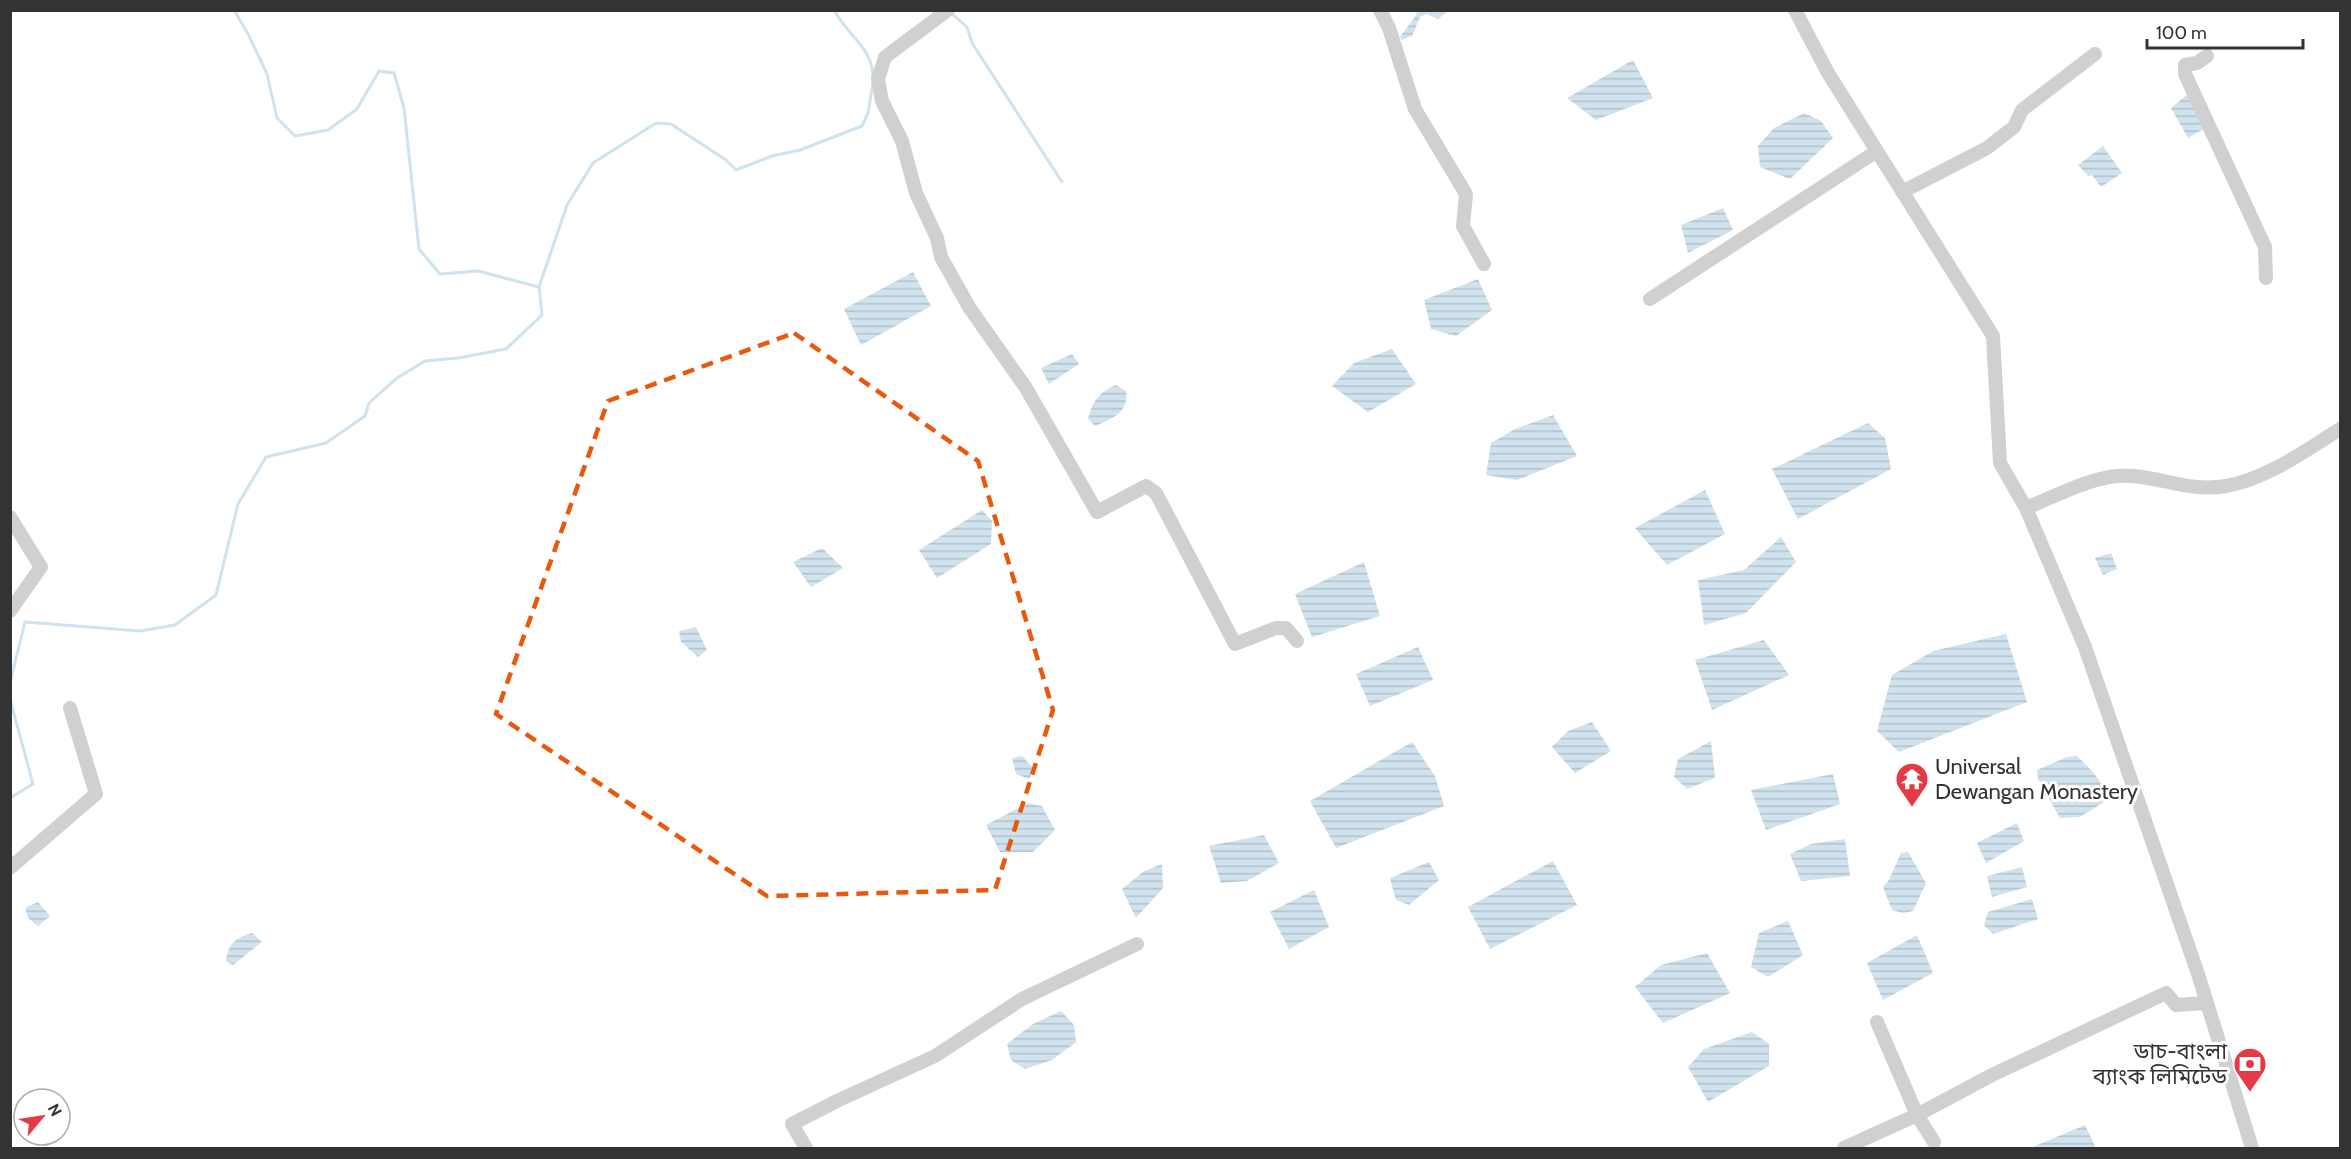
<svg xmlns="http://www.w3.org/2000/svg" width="2351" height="1159" viewBox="0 0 2351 1159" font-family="Cabin,'Noto Sans Bengali',sans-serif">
<defs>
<pattern id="water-rules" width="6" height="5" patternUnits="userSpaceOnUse" patternTransform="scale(1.5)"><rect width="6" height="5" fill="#cfe2ee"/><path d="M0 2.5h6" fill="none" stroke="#b2c2cd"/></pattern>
</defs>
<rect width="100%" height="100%" fill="#fff"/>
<path fill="url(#water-rules)" d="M1416 11H1448L1438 19 1426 14 1420 17 1412 36 1401 40 1400 37 1417 14Z
M1633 60 1653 98 1596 120 1567 98Z
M2189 93 2207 127 2188 138 2171 108Z
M1804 113 1821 121 1833 138 1790 179 1760 167 1758 146 1774 128Z
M2103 146 2122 173 2101 187 2092 175 2088 176 2078 165Z
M1723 208 1733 230 1688 253 1681 225Z
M913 272 931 306 861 345 844 309Z
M1478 279 1492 310 1456 336 1431 329 1424 300Z
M1392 349 1416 384 1368 412 1332 386 1354 363Z
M1072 354 1079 364 1049 384 1041 368Z
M1116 385 1126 391C1129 413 1112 419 1095 426L1088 419C1093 401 1098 393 1116 385Z
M1553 415 1577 456 1517 480 1486 475 1491 443 1515 429Z
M1868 423 1885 438 1891 469 1798 519 1772 469Z
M1705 490 1725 534 1667 565 1635 528Z
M982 510 992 521 991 544 937 578 919 550Z
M1781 537 1796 562 1746 613 1704 625 1698 580 1744 570Z
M822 548 843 568 811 587 793 562Z
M2111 553 2117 569 2103 575 2095 558Z
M1364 562 1380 616 1312 637 1295 594Z
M696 627 707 650 698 657 681 642 679 631Z
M2006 634 2027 702 1899 752 1877 731 1892 675 1933 651Z
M1764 640 1789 675 1712 710 1695 660Z
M1418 647 1433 680 1370 706 1356 674Z
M1592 722 1611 751 1575 773 1552 747 1568 731Z
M1711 741 1715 778 1687 789 1674 777 1678 759Z
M1412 742 1435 776 1444 806 1336 848 1310 801Z
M1022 756 1035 770 1029 779 1016 774 1012 758Z
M2077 756C2090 769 2104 781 2107 800L2080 817 2060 818 2038 779 2037 770 2067 757Z
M1833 774 1840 804 1766 830 1751 790Z
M1028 803 1042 806 1055 830 1033 852H1000L986 825Z
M2017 823 2024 841 1986 863 1977 843Z
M1264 835 1279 863 1247 881 1221 883 1209 846Z
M1845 839 1850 876 1801 881 1790 854 1811 844Z
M1908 852 1926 883 1913 911 1903 913 1892 910 1883 887 1889 880 1901 853Z
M1553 861 1577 905 1490 949 1468 907Z
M1429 862 1439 880 1409 905 1396 900 1390 878Z
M1162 864 1163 888 1136 918 1122 889 1144 871Z
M2022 867 2027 887 1992 897 1987 876Z
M1314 890 1329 927 1289 949 1270 912Z
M2032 899 2038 919 1993 934 1984 925 1988 912Z
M38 902 50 916 38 926 28 918 25 908Z
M1788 921 1803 955 1768 977 1751 967 1759 933Z
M252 933 262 942 233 965 226 961C228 944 235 938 252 933Z
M1917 935 1933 973 1883 1000 1867 963Z
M1707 953 1730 993 1663 1023 1635 987 1661 965Z
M1061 1011 1074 1025 1076 1042 1052 1060 1025 1069 1011 1060 1007 1044 1033 1024Z
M1752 1032 1769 1044V1066L1708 1102 1688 1067 1704 1049Z
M2085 1125 2096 1148H2030Z"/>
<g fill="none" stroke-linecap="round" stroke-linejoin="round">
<path stroke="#cfe2ee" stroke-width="3" d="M234 10 249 36 267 74 277 118 295 136 328 130 357 109 379 71 394 73 404 108 419 249 440 274 478 271 539 287
M834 10C847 35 873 48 873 77
M950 12 967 27 972 43 1062 182
M10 683 25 622 140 631 175 625 216 595 238 504 266 457 326 443 365 416 369 403 397 378 425 361 458 358 506 349 542 315 539 287 567 205 593 163 656 123 671 124 726 160 736 170 772 156 800 150 862 126 868 113 873 83
M10 699 33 784 10 798"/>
<path stroke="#d0d0d0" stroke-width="14" d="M948 10 885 57 878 79 882 101 902 141 916 193 937 238 941 257 969 307 1026 388 1097 512 1146 486 1156 493 1235 644 1276 628H1286L1297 641
M1380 10 1389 28 1415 109 1466 194 1463 226 1484 264
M1795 10 1828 73 1993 336 2000 463 2026 508 2085 647 2198 974 2252 1148
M2207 56 2197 63 2185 65V74L2265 247 2266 278
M1902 192 1987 148 2014 127 2022 110 2095 54
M1650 299 1877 151
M2026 508C2054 497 2086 479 2117 476 2155 473 2185 493 2226 486 2267 479 2306 450 2340 429
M10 517 41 567 10 611
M10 868 96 794 70 708
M1877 1022 1917 1115 1934 1142
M806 1148 792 1124 839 1100 935 1056 1022 999 1137 944
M1844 1148 1917 1115 1992 1075 2166 993 2176 1005 2206 1003"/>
</g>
<path fill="none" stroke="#e8590c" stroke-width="4.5" stroke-dasharray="12 8" stroke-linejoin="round" d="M794 333 978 461 1053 710 995 890 767 896 496 714 608 401Z"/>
<defs>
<g id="temple-pin" transform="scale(1.725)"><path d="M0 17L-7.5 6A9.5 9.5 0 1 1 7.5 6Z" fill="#e63946" stroke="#fff"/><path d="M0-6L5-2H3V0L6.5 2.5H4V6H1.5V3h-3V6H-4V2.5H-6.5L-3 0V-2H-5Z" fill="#fff"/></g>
<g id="bank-pin" transform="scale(1.725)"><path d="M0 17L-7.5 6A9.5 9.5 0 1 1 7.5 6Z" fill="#e63946" stroke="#fff"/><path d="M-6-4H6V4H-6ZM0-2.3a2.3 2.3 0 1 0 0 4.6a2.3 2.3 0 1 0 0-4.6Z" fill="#fff"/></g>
</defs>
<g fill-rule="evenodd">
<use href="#temple-pin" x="1912" y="779"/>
<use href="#bank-pin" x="2250" y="1064"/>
</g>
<g text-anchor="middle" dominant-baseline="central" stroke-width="6" stroke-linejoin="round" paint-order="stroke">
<g font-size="22" fill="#333" stroke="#fff" text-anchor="start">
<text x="1935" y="766">Universal<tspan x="1935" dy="25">Dewangan Monastery</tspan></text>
<text x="2227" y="1051" text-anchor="end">ডাচ-বাংলা<tspan x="2227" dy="25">ব্যাংক লিমিটেড</tspan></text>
</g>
</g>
<rect width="2351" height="1159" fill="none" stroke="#333333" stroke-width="24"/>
<g transform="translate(42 1117) rotate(61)"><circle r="28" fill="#ffffff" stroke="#adadad" stroke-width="1.5"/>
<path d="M0-4.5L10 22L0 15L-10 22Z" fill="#e63946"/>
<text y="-9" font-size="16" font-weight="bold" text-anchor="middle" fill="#333333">N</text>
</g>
<path d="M2147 39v9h156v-9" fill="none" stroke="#333333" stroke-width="3"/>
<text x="2156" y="39" font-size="18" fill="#333333" stroke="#ffffff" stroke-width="4.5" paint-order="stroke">100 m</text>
</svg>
